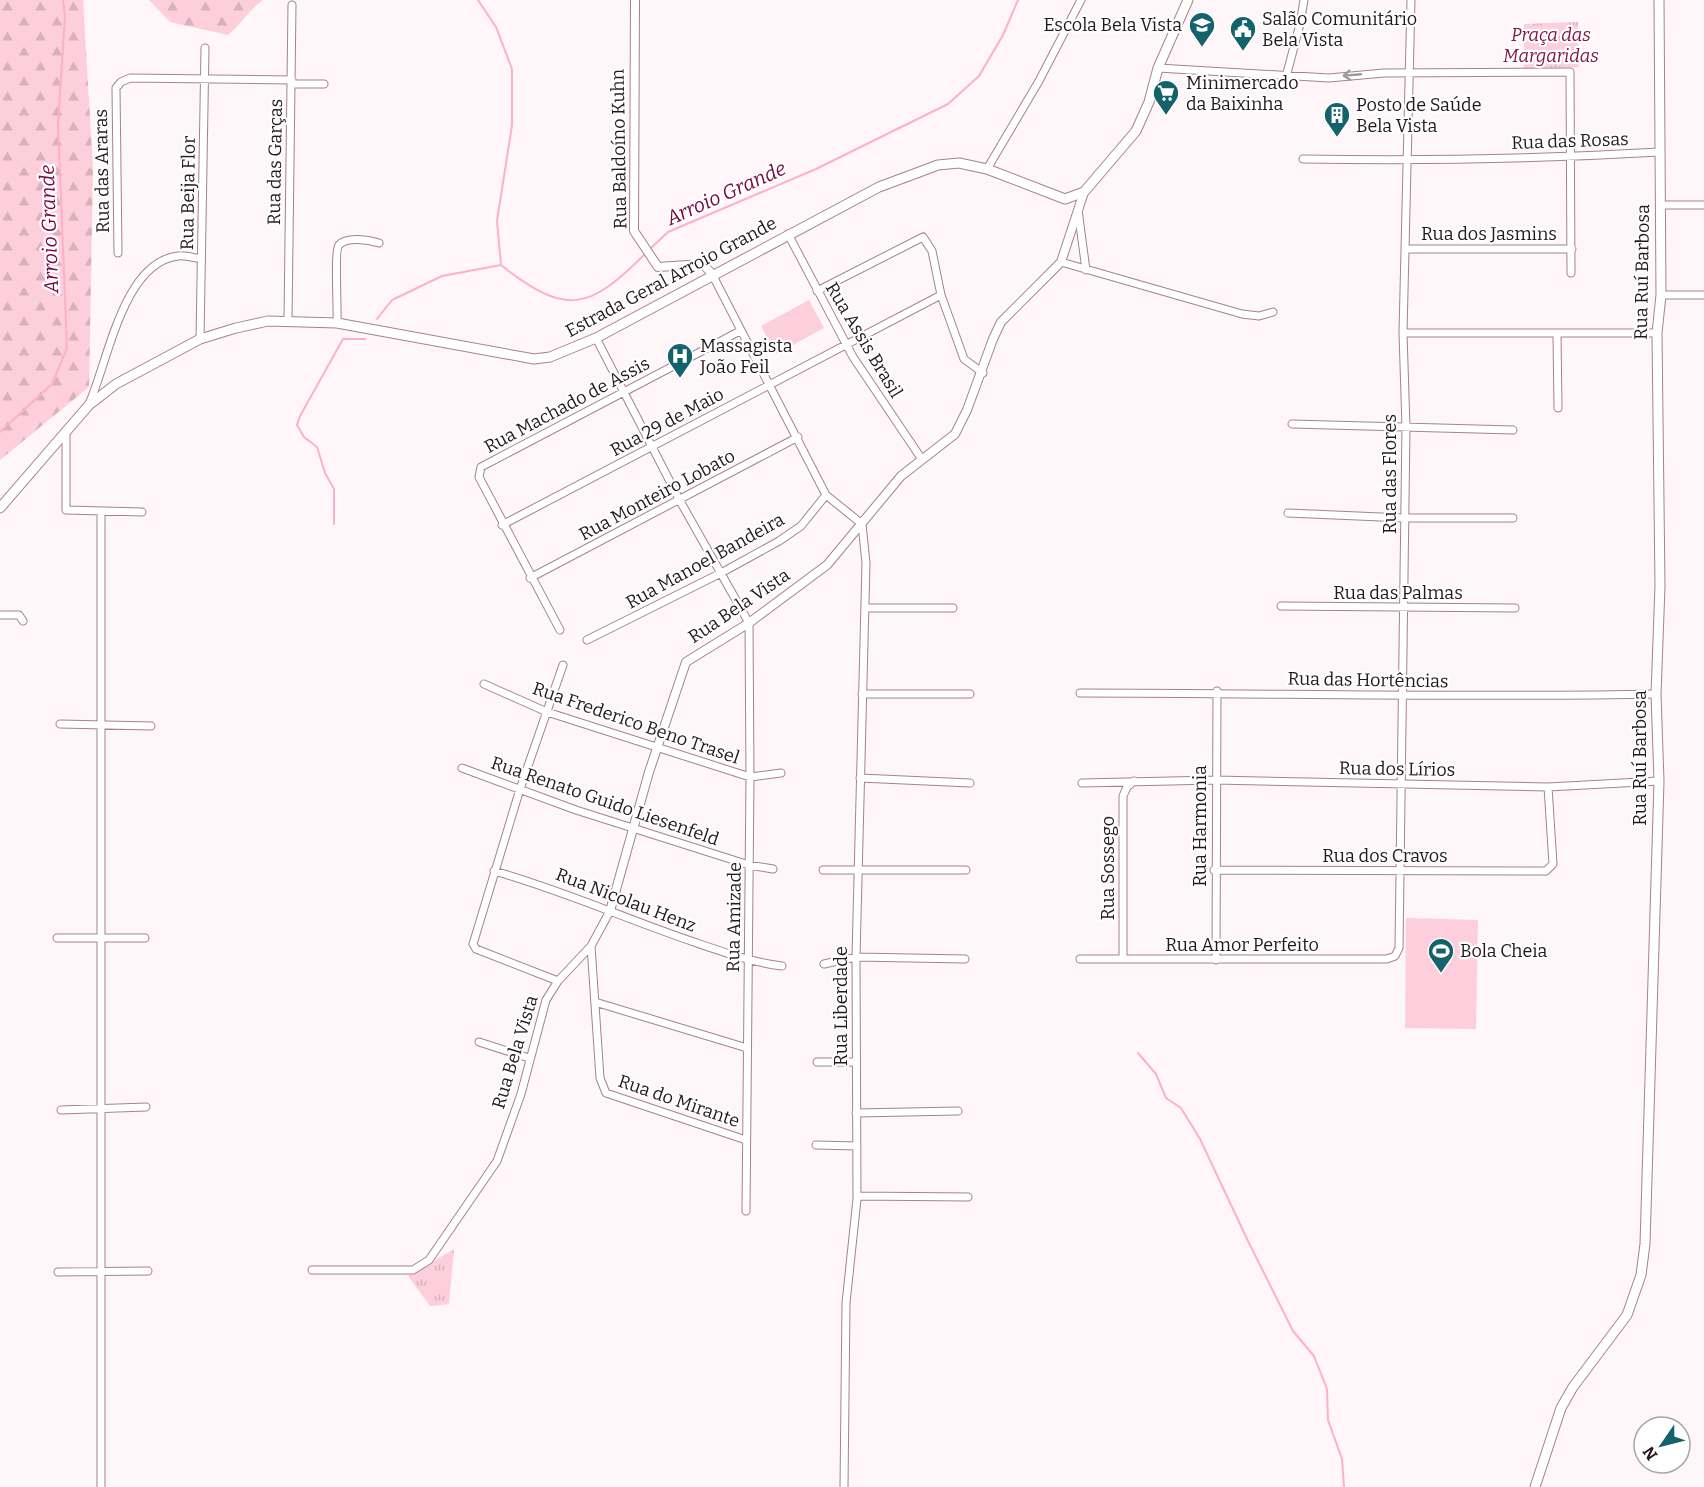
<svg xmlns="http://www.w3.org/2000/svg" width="1704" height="1487" viewBox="0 0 1704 1487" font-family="Bitter,serif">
<defs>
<pattern id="grass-tufts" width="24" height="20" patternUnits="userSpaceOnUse" patternTransform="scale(1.5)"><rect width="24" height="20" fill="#fdcedc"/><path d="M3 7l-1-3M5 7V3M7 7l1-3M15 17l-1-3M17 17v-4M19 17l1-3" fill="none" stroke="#d9b0bc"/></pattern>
<pattern id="forest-firs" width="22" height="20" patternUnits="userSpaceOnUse" patternTransform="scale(1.5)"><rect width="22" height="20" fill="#fdcedc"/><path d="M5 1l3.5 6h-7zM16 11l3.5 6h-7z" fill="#d9b0bc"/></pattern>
</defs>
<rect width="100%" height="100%" fill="#fef6f8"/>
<path fill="url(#grass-tufts)" d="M1578 22 1579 67 1524 68V24Z
M454 1249 449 1304 430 1306 408 1276Z"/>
<path fill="url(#forest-firs)" d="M0 0H83L93 168 89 387 0 460Z
M149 0H263C249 10 241 24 228 35L170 22Z"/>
<path fill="#fdcedc" d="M809 300 824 328 776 354 761 326Z
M1406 918 1478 920 1476 1029 1405 1028Z"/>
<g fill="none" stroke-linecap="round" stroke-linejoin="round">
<path stroke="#feb0c9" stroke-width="2" d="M478 0 496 27 512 69V125L497 221 501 265C567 317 589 310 646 253
M650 249 668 232 816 169 948 104 979 76 1003 35 1018 0
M377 319 392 300 442 276 501 265
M0 432 52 384 67 348 58 124 65 16 63 0
M334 524V489L325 473 317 447 304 437 297 425 300 416 343 339H365
M1138 1053 1156 1074 1166 1098 1181 1108 1200 1139 1248 1241 1293 1331 1314 1356 1327 1389 1328 1420 1342 1459 1344 1487"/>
<g stroke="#a6828d" stroke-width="9">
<path id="minor" d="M1158 68 1329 78 1384 73 1570 72 1571 273
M1286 77 1300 24 1304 0
M292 84H324
M1303 159C1422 161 1540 159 1659 152
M987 169 1039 81 1081 0
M1660 205H1704
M1078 210 1086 270
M788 234 853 357 921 458
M1406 249H1572
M118 253 116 88 121 82 130 78 292 80
M1061 262 1242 314 1259 316 1273 312
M712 274 826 495 862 524 866 563 856 957 857 1199 846 1303 844 1487
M817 291 923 237 932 251 941 295 964 359 983 373
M1661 295H1704
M288 320 292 5
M337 323C338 311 334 250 339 245 347 236 369 240 379 243
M1403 333H1657
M1557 334 1558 408
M596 338 680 501 749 623 750 777 746 1211
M200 339 205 48
M89 404C108 362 123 262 178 256 185 255 194 258 201 259
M1292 424 1513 430
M66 432V510L142 512
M101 511V1487
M1288 513 1404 518H1513
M502 525 941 295
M530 578 798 437
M1281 606 1515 608
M865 608H953
M0 615H19L23 621
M560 630 479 477 481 467 740 331
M587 640 721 573 779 541 801 526 826 495
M484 684 547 712 750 777 781 773
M1080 693C1272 693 1464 698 1656 694
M862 694H970
M60 724 151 726
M462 768 576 810 749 865 773 869
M860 778 970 783
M1082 783 1215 780 1548 787 1659 781
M823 870H966
M1214 870 1546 871 1553 864 1548 787
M494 871C562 890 626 919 694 942 723 952 751 962 782 966
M57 938H145
M591 946 600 1078 606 1093 746 1140
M1080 959H1387L1395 956 1399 948 1406 427 1403 333 1411 0
M1123 959V796L1127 787 1134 781
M1216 960 1217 691
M824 964 856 957 965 959
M558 981 476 949 473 944 520 789 563 665
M595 1002 747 1048
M479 1042 529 1058
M817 1062H856
M61 1110 146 1107
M856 1113 958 1111
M816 1145 857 1146
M857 1196 968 1197
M312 1270H413L429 1260 497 1161 521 1094 546 1000 558 981 591 946 610 911
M58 1272 148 1271"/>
</g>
<g stroke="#a6828d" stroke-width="10">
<path id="tertiary" d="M635 0 634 231 658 267 703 264 712 274
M610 911 649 772 686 662 749 623 827 565 901 476 955 434 967 410 993 339 1001 322 1061 262 1084 192"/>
</g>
<g stroke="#a6828d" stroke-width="11">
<path id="secondary" d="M0 508 89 405 116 384 200 339 236 328 268 321 337 323 534 359 550 357 596 338 879 187 938 165 959 163 987 169 1065 199 1084 192 1136 131 1149 102 1158 68 1188 0
M1535 1487 1561 1408 1573 1387 1627 1315 1641 1275 1645 1244 1659 781 1656 694 1660 586 1657 333 1661 295 1659 0"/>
</g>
<use href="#minor" stroke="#fff" stroke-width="7"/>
<use href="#tertiary" stroke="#fff" stroke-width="8"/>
<use href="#secondary" stroke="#fff" stroke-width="9"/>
</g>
<defs><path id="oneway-shaft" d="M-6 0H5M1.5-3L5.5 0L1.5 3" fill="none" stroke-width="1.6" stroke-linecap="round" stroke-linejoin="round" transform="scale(1.5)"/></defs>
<use stroke="#9d9799" href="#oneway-shaft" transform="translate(1352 75) rotate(175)"/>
<defs>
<g id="school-pin" transform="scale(1.35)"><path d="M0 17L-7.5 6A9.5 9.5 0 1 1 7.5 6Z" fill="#14626c" stroke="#fff"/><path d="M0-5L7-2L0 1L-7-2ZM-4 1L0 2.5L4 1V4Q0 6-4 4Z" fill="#fff"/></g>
<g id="civic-pin" transform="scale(1.35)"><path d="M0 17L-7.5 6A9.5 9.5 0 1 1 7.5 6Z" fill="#14626c" stroke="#fff"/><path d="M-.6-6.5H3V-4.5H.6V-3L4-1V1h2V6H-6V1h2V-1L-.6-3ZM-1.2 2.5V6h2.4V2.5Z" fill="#fff"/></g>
<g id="supermarket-pin" transform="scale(1.35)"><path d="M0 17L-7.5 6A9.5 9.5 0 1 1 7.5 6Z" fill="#14626c" stroke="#fff"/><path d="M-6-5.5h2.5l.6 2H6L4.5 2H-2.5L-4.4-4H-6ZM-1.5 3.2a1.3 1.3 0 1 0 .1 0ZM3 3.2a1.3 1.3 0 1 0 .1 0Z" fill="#fff"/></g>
<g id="building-pin" transform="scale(1.35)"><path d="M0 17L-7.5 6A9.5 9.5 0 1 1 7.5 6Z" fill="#14626c" stroke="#fff"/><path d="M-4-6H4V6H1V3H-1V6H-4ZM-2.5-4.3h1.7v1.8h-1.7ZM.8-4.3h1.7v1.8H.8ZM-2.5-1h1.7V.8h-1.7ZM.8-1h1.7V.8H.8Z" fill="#fff"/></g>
<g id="hospital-pin" transform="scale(1.35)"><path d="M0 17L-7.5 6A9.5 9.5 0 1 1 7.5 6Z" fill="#14626c" stroke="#fff"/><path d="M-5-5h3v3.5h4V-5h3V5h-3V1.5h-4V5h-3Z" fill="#fff"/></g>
<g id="stadium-pin" transform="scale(1.35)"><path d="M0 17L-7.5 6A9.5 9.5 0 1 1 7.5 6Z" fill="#14626c" stroke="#fff"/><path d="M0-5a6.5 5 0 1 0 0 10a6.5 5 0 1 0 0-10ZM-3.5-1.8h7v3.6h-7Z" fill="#fff"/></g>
</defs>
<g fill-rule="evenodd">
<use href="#school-pin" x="1202" y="25"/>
<use href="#civic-pin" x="1243" y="29"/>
<use href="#supermarket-pin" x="1166" y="93"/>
<use href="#building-pin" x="1337" y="115"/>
<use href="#hospital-pin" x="680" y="356"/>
<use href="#stadium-pin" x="1441" y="951"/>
</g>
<g text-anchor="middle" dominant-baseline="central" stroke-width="4.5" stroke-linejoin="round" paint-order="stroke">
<g font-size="18" fill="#25181c" stroke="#fff" text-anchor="start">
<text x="1262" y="19">Salão Comunitário<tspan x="1262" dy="21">Bela Vista</tspan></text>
<text x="1182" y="25" text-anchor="end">Escola Bela Vista</text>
<text x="1186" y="83">Minimercado<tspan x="1186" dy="21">da Baixinha</tspan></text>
<text x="1356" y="105">Posto de Saúde<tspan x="1356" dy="21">Bela Vista</tspan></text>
<text x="700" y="346">Massagista<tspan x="700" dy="21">João Feil</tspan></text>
<text x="1460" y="951">Bola Cheia</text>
</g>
<g font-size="18" font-style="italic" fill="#831548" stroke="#fff">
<text x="1551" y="35">Praça das<tspan x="1551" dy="21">Margaridas</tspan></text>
</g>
<g font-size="18" fill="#25181c" stroke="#fff">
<text transform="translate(1570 141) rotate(-2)">Rua das Rosas</text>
<text transform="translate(619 149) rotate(-91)">Rua Baldoíno Kuhn</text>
<text transform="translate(275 162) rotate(-89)">Rua das Garças</text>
<text transform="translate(102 171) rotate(-91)">Rua das Araras</text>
<text transform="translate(188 193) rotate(-89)">Rua Beija Flor</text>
<text x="1489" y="234">Rua dos Jasmins</text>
<text transform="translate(1642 272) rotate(-89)">Rua Ruí Barbosa</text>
<text transform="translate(671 277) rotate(-28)">Estrada Geral Arroio Grande</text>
<text transform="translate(864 340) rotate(59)">Rua Assis Brasil</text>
<text transform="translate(567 405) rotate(-28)">Rua Machado de Assis</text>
<text transform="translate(667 422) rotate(-28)">Rua 29 de Maio</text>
<text transform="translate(1390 474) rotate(-90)">Rua das Flores</text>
<text transform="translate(657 495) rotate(-28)">Rua Monteiro Lobato</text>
<text transform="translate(705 561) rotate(-29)">Rua Manoel Bandeira</text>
<text x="1398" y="593">Rua das Palmas</text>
<text transform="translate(739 606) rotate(-34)">Rua Bela Vista</text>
<text transform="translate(1368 680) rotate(1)">Rua das Hortências</text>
<text transform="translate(636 723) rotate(19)">Rua Frederico Beno Trasel</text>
<text transform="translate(1640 758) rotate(-90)">Rua Ruí Barbosa</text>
<text transform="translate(1397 769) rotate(1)">Rua dos Lírios</text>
<text transform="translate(605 801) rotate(19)">Rua Renato Guido Liesenfeld</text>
<text transform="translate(1200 826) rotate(-90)">Rua Harmonia</text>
<text x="1385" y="856">Rua dos Cravos</text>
<text transform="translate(1108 868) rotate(-90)">Rua Sossego</text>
<text transform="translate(626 900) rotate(21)">Rua Nicolau Henz</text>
<text transform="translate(734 917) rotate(-89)">Rua Amizade</text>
<text x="1242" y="945">Rua Amor Perfeito</text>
<text transform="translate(841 1006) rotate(-90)">Rua Liberdade</text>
<text transform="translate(515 1052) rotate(-73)">Rua Bela Vista</text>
<text transform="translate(679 1101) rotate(19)">Rua do Mirante</text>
</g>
<g font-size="20" font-style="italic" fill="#7a0741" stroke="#fff">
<text transform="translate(726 193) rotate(-24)">Arroio Grande</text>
<text transform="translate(49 229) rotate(-92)">Arroio Grande</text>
</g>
</g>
<g transform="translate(1662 1445) rotate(235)"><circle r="28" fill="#ffffff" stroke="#a8a3a4" stroke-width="1.5"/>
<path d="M0-4.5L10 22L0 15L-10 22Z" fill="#14626c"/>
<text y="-9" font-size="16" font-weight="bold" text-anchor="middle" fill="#25181c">N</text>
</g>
</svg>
